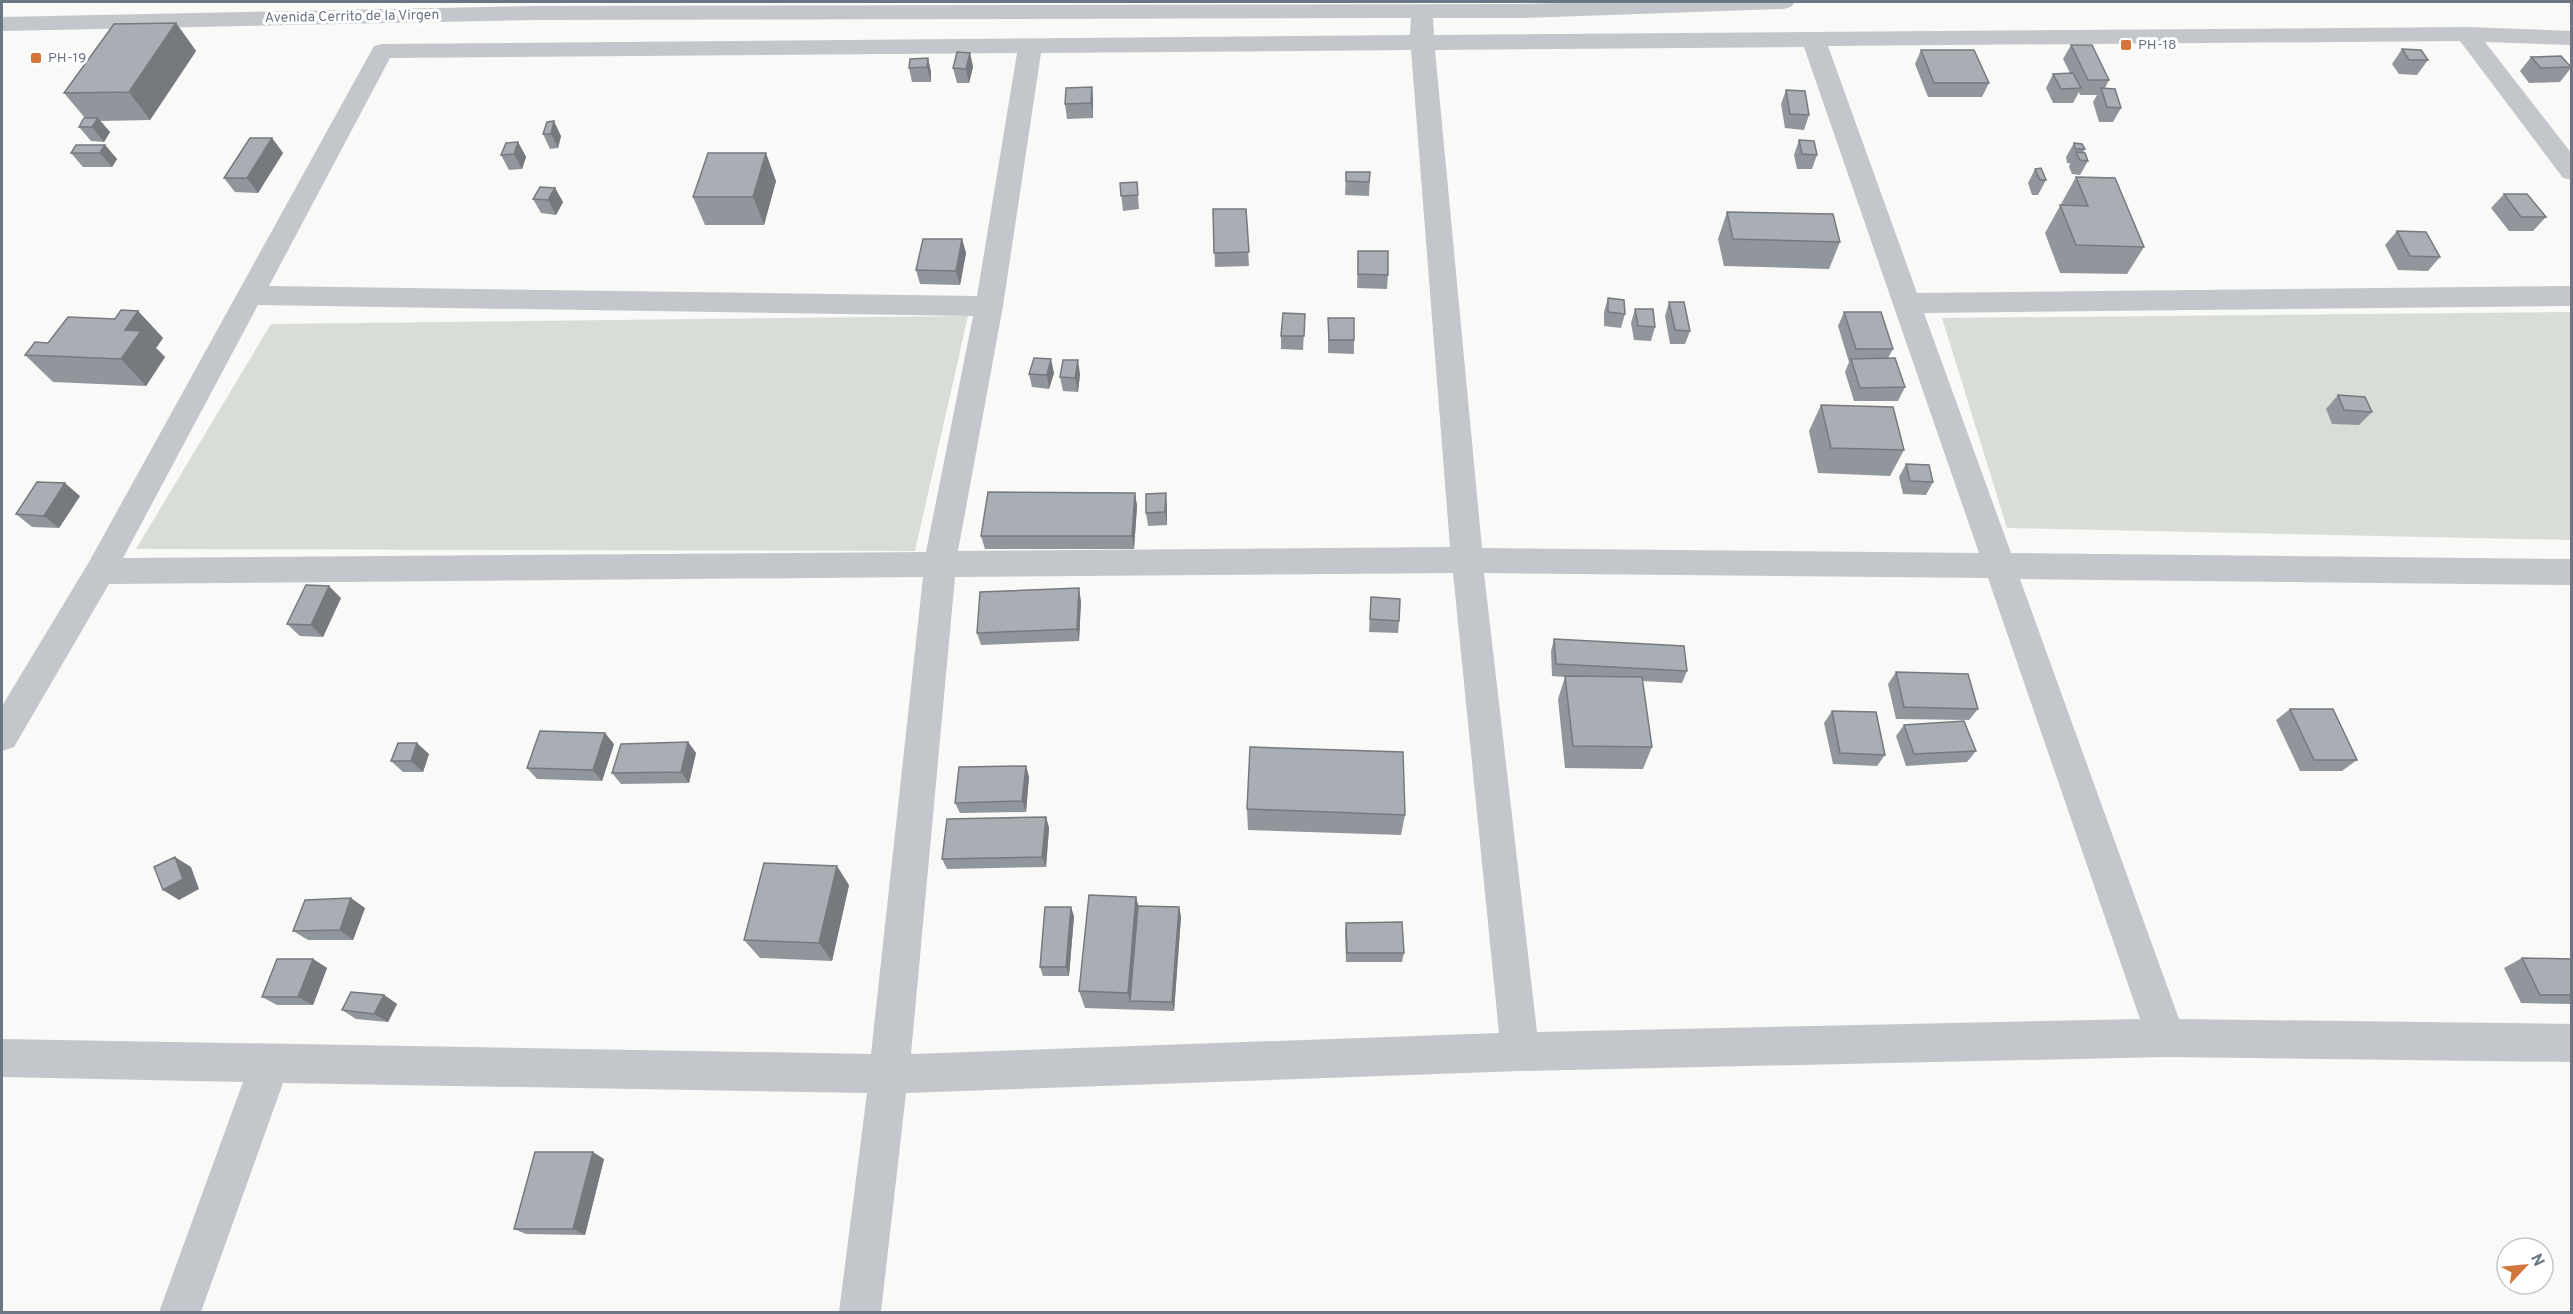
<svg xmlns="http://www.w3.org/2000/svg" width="2573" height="1314" viewBox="0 0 2573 1314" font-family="Overpass,sans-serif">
<rect width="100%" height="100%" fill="#f9f9f7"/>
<path fill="#d8ded7" d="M2571 312V540L2007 528 1942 318Z
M968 316 915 551 136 549 271 324Z"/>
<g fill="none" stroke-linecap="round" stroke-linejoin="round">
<path fill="#c3c6ca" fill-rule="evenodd" d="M1595 2H1795L1791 7 1783 9 1521 18H1433L1434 35 2467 27 2572 31V45L2485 42 2572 154V180L2563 178 2460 41 1828 46 1917 293 2572 286V306L1924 313 2011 553 2572 559V585L2020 579 2179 1019 2572 1024V1062L2166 1057 1520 1071 906 1093 881 1312H839L867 1093 283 1083 201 1312H159L243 1082 2 1077V1039L871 1054 923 577 109 584 14 747 2 751V706L89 562 374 46 382 44 1410 35 1411 18 535 20 2 31V17L535 6 1521 4ZM1804 47 1979 553 1482 548 1435 50ZM1411 50 1450 547 958 551 1003 306 1041 53ZM1017 53 977 296 269 286 390 58ZM258 305 973 316 926 552 123 558ZM1453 573 1499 1033 911 1054 955 577ZM1484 573 1988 578 2140 1019 1537 1032Z"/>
</g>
<path fill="#91969c" d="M176 23 196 51 150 120 100 121 110 132 104 142 91 141 79 127 85 118 64 93Z
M2071 45 2109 80 2105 88 2121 108 2113 122H2099L2093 102 2097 95H2080L2079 92 2073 103H2053L2046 88 2053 74 2070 73 2063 59Z
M2402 49 2428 60 2417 75 2399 74 2392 64Z
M1921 50 1989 83 1982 97H1928L1915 64Z
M970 53 973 67 969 83H957L953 68Z
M2531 57 2571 68 2560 82 2529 83 2520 71Z
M928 58 931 72V82H912L909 68Z
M1092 87 1093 101V118L1067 119 1065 104Z
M1786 90 1809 115 1804 130 1785 128 1781 104Z
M547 122 561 136 558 148 550 149 543 134Z
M272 138 283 153 258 193 235 192 224 178Z
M1799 140 1817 155 1812 169H1797L1794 155Z
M518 142 526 157 522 169 509 170 501 155Z
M2074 143 2085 149 2083 153 2088 161 2080 175 2072 174 2069 167 2070 163H2067L2066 157Z
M105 145 117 159 112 167H83L71 153Z
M2035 169 2046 180 2038 195H2032L2028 183Z
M1346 172H1370L1369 196 1345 195Z
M2076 177 2144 247 2127 274 2060 273 2045 233Z
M776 181 764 225H705L693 197Z
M1137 182 1139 209 1123 211 1120 183Z
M555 188 563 202 556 215 541 213 533 199Z
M2504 194 2546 217 2533 231H2509L2491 208Z
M1213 209H1246L1249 266 1215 267Z
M1727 212 1840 242 1829 269 1724 266 1718 239Z
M2397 231 2440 257 2428 271 2398 270 2385 245Z
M962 239 966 253 960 285 920 284 916 270Z
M1358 251 1388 275 1387 289 1357 288Z
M1608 298 1625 314 1621 328 1604 326V312Z
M1669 302 1690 331 1685 344H1670L1665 316Z
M1635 309 1655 327 1651 341 1634 340 1631 323Z
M138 311 163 338 156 348 165 357 146 386 53 382 25 355 48 343Z
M1844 312 1893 349 1888 358 1905 387 1898 401H1854L1845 372 1849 362 1838 326Z
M1305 314 1303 350 1281 349V336Z
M1328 318 1354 340V354L1328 353Z
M1054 373 1049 389 1032 387 1029 374Z
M1080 374 1078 392 1063 391 1060 377Z
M2338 395 2372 412 2359 425 2332 424 2326 409Z
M1821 405 1904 450 1890 476 1818 473 1809 431Z
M1906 464 1933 482 1926 495 1903 494 1899 477Z
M1135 493 1137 506 1134 549H985L981 536Z
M80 496 59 528 32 527 16 514Z
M1167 506V525L1148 526 1146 513Z
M1371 597 1399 621 1398 633 1369 632Z
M341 598 323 637 300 636 287 624Z
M1081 601 1079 641 981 645 977 633Z
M1554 639 1687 671 1682 683 1642 681 1652 747 1643 769 1565 768 1558 699 1565 677 1552 676 1551 651Z
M1896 672 1978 709 1969 720 1896 719 1888 684Z
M2290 709 2357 760 2342 771H2300L2276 720Z
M1832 711 1885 755 1877 766 1833 764 1824 723Z
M1904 725 1976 751 1967 762 1906 766 1896 736Z
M688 742 696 753 689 783 621 784 612 773Z
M614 744 602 781 537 779 527 768Z
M429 754 423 772H403L391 761Z
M1026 766 1029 777 1026 812 960 813 955 803Z
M1247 809 1405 815 1401 835 1248 830Z
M1046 817 1049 828 1046 867 947 869 942 859Z
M849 885 832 961 760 958 744 940Z
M1136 897 1138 906 1179 907 1181 917 1174 1011 1085 1008 1079 991Z
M365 908 353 940H308L293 931Z
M1074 916 1069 976H1043L1040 967Z
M1346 923 1404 953 1402 962H1346L1345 932Z
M2522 958 2571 959V1004L2521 1003 2504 968Z
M313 959 327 968 313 1005H277L262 997Z
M384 995 397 1004 388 1022 356 1019 342 1010Z
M604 1159 585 1235 526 1234 514 1229Z"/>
<path fill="#767a7f" d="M176 23 196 51 150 120 129 92Z
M970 53 973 67 969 83 966 69Z
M928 58 931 72V82L927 67Z
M1092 87 1093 101V118L1091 103Z
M98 118 110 132 104 142 92 127Z
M554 121 561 136 558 148 551 134Z
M272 138 283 153 258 193 247 178Z
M518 142 526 157 522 169 514 154Z
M105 145 117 159 112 167 100 153Z
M766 153 776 181 764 225 753 197Z
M555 188 563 202 556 215 548 200Z
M962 239 966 253 960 285 956 271Z
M138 311 163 338 156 348 165 357 146 386 121 359 125 330Z
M1051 359 1054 373 1049 389 1047 375Z
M1078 360 1080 374 1078 392 1075 378Z
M65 483 80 496 59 528 44 516Z
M1135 493 1137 506 1134 549 1132 536Z
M1166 493 1167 506V525L1165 512Z
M329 586 341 598 323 637 311 625Z
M1079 588 1081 601 1079 641 1077 629Z
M605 733 614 744 602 781 593 770Z
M688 742 696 753 689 783 681 772Z
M417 743 429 754 423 772 411 761Z
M1026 766 1029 777 1026 812 1022 801Z
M1046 817 1049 828 1046 867 1042 857Z
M175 857 191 867 199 889 179 900 163 890Z
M837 866 849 885 832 961 819 943Z
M1136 897 1141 916 1130 1001 1128 993Z
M351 898 365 908 353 940 340 930Z
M1071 907 1074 916 1069 976 1066 967Z
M1179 907 1181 917 1174 1011 1172 1002Z
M313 959 327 968 313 1005 298 997Z
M384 995 397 1004 388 1022 374 1014Z
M593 1152 604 1159 585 1235 573 1229Z"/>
<path fill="#a9aeb5" stroke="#767a7f" stroke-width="1.5" d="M176 23 129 92 64 93 114 24Z
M2071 45H2092L2109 80H2088Z
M2402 49 2421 50 2428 60H2409Z
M1921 50H1974L1989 83H1934Z
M957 52 970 53 966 69 953 68Z
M2561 56 2571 67 2541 68 2531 57Z
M928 58 927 67 909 68 910 59Z
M2073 73 2081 88 2061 89 2053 74Z
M1092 87 1091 103 1065 104 1066 88Z
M2101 88 2115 89 2121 108 2107 107Z
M1786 90 1805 91 1809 115 1790 114Z
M84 118H98L92 127H79Z
M554 121 551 134H543L547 122Z
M250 138H272L247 178H224Z
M1799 140 1814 141 1817 155 1802 154Z
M518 142 514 154 501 155 506 143Z
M2074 143 2082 144 2085 149H2075Z
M76 145H105L100 153H71Z
M2076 152 2085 153 2088 161 2080 160Z
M708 153H766L753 197H693Z
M2041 168 2046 180H2040L2035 169Z
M1346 172H1370L1369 182 1346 181Z
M2076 177 2115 178 2144 247 2076 245 2060 205 2088 206Z
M1137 182 1138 195 1121 196 1120 183Z
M540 187 555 188 548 200 533 199Z
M2504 194H2527L2546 217H2521Z
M1213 209H1246L1249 252 1214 253Z
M1727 212 1833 214 1840 242 1733 239Z
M2397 231 2426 232 2440 257 2410 256Z
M923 239H962L956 271 916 270Z
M1358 251H1388V275L1358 274Z
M1608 298 1624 300 1625 314 1608 312Z
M1669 302H1684L1690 331 1675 330Z
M1635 309H1653L1655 327 1638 326Z
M121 310 138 311 125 330 141 331 121 359 25 355 35 342 48 343 68 317 115 319Z
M1844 312H1881L1893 349H1856Z
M1283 313 1305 314 1304 336H1281Z
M1328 318H1354V340H1329Z
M1034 358 1051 359 1047 375 1029 374Z
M1895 358 1905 387 1860 388 1851 359Z
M1063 360H1078L1075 378 1060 377Z
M2338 395 2365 397 2372 412 2344 410Z
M1821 405 1893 407 1904 450 1831 448Z
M1906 464 1929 465 1933 482 1910 481Z
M37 482 65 483 44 516 16 514Z
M988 492 1135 493 1132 536H981Z
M1166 493 1165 512 1146 513V494Z
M306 585 329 586 311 625 287 624Z
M1079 588 1077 629 977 633 980 592Z
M1371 597 1400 599 1399 621 1370 619Z
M1554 639 1684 646 1687 671 1556 664Z
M1896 672 1968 674 1978 709 1904 707Z
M1565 676 1642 677 1652 747 1573 746Z
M2290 709H2333L2357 760H2314Z
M1832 711 1876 712 1885 755 1840 753Z
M1964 721 1976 751 1914 754 1904 725Z
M540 731 605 733 593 770 527 768Z
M688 742 681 772 612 773 621 744Z
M398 743H417L411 761H391Z
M1250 747 1403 752 1405 815 1247 809Z
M1026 766 1022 801 955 803 959 767Z
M1046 817 1042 857 942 859 947 819Z
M175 857 183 879 163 890 154 867Z
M764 863 837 866 819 943 744 940Z
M1089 895 1136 897 1128 993 1079 991Z
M351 898 340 930 293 931 305 900Z
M1138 906 1179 907 1172 1002 1130 1001Z
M1045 907H1071L1066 967H1040Z
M1402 922 1404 953H1347L1346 923Z
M2522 958 2571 959V995H2540Z
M277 959H313L298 997H262Z
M351 992 384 995 374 1014 342 1010Z
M535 1152H593L573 1229H514Z"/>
<g fill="#d4753c" stroke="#fff" stroke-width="2">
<rect x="2120" y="39" width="12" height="12" rx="3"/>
<rect x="30" y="52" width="12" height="12" rx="3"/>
</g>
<g text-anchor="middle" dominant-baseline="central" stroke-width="6" stroke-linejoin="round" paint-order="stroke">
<g font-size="14" fill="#6b7685" stroke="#fff">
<text transform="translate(352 17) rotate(-1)">Avenida Cerrito de la Virgen</text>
</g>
<g font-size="14" fill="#6b7685" stroke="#fff" text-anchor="start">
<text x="2138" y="45">PH-18</text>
<text x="48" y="58">PH-19</text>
</g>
</g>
<rect width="2573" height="1314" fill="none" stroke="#6b7685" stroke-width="6"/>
<g transform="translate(2525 1266) rotate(64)"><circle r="28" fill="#ffffff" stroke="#c4c8ce" stroke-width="1.5"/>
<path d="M0-4.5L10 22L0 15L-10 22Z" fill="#d4753c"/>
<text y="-9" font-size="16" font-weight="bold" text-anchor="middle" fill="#6b7685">N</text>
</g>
</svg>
